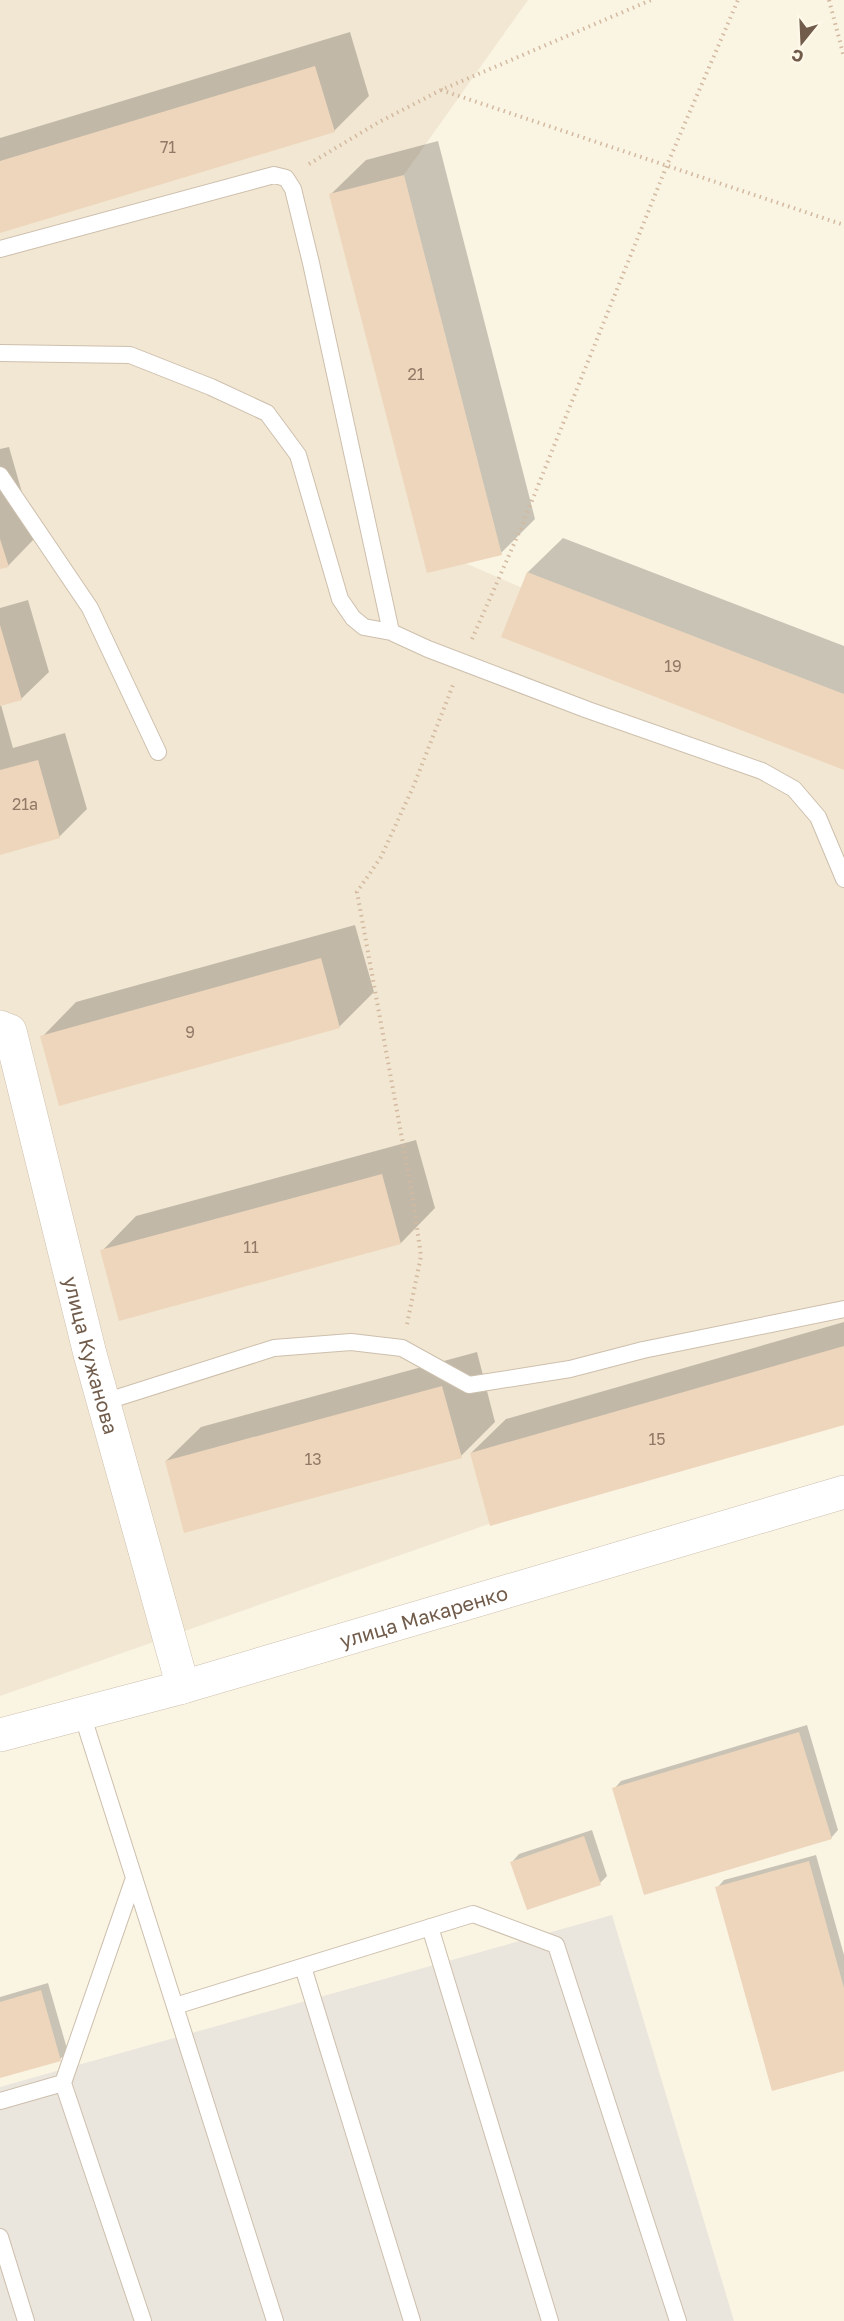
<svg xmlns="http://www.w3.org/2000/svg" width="844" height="2321" viewBox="0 0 844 2321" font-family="'Golos Text',sans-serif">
<rect width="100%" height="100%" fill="#faf4e3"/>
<path fill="#f2e7d2" d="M0 0H528L369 224 458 560 844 727V1399L0 1696Z"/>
<path fill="#eae5dd" d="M612 1915 734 2321H0V2087Z"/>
<path fill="#0003" d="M350 32 369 96 334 131 0 232V138Z
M438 141 535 519 501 553 331 194 366 160Z
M9 447 35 538 8 566 0 568V449Z
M563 538 844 646V768L503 637 528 572Z
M28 600 49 672 21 699 1 705 13 748 65 733 87 809 59 837 0 853V608Z
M355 925 374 992 339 1027 42 1037 76 1002Z
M416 1140 435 1208 401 1243 120 1319 102 1251 136 1216Z
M844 1322V1423L471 1453 506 1419Z
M477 1352 495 1422 461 1456 166 1461 201 1427Z
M807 1725 838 1830 831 1838 614 1789 621 1781Z
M592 1830 607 1876 600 1883 512 1862 519 1854Z
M816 1855 844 1955V2070L717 1888 724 1880Z
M48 1983 68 2052 60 2059 0 2076V1997Z"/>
<path fill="#eed6bc" d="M315 66 335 132 0 233V161Z
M404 175 502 555 427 573 329 194Z
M0 539 9 567 0 569Z
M527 572 844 694V770L501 637Z
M0 625 22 700 0 706Z
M38 760 60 838 0 855V770Z
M321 958 340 1028 59 1106 40 1036Z
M382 1174 401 1244 119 1321 100 1250Z
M844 1346V1425L490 1526 470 1453Z
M442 1386 462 1458 184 1533 165 1461Z
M799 1732 832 1839 644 1895 612 1788Z
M584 1836 601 1885 527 1910 510 1862Z
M809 1861 844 1988V2071L772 2091 715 1887Z
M41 1990 61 2061 0 2078V2002Z"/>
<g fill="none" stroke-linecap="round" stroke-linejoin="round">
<g stroke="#cdbfad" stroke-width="18">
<path id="service" d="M0 249 274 175 286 178 293 189 311 263 391 632
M0 353 130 355 211 387 267 413 298 455 340 599 353 618 364 627 391 632 428 649 588 710 762 771 794 789 818 817 844 879
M0 475 90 608 158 752
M104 1402 274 1348 351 1342 402 1348 469 1385 570 1369 643 1350 844 1309
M82 1714 275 2321
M430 1927 550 2321
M303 1967 412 2321
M175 2006 473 1914 556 1945 678 2321
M63 2083 143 2321
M0 2101 63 2083 134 1878
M0 2237 26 2321"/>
</g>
<g stroke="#cdbfad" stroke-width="34">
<g id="minor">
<path id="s1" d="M0 1027 10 1031 90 1354 183 1687"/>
<path id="s2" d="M0 1735 183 1687 844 1492"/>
</g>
</g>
<path stroke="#d3b9a0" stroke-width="4" stroke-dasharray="1.5 4.5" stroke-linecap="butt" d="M829 0 844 57
M441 90 844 225
M309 164 379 122 441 90 651 0
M472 639 521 528 667 165 738 0
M407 1324 421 1256 413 1199 357 892 381 857 414 785 453 685"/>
<use href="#service" stroke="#fff" stroke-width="16"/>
<use href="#minor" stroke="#fff" stroke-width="33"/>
</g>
<g text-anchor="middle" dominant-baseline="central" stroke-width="4.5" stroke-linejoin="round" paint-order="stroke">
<g font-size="16" fill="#907a67">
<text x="168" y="147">71</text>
<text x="416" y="374">21</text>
<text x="673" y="666">19</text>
<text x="25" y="804">21а</text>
<text x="190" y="1032">9</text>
<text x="251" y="1247">11</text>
<text x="657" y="1439">15</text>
<text x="313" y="1459">13</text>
</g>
<g font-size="20" fill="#715c4b" stroke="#fef8e9">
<text stroke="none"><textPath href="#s1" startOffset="345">улица Кужанова</textPath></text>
<text stroke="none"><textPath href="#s2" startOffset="440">улица Макаренко</textPath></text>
</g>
</g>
<g transform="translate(802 42) rotate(198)" stroke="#fef8e9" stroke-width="4.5" paint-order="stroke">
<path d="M0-4.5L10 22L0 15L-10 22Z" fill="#715c4b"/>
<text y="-9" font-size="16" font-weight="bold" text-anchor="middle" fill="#715c4b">С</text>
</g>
</svg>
